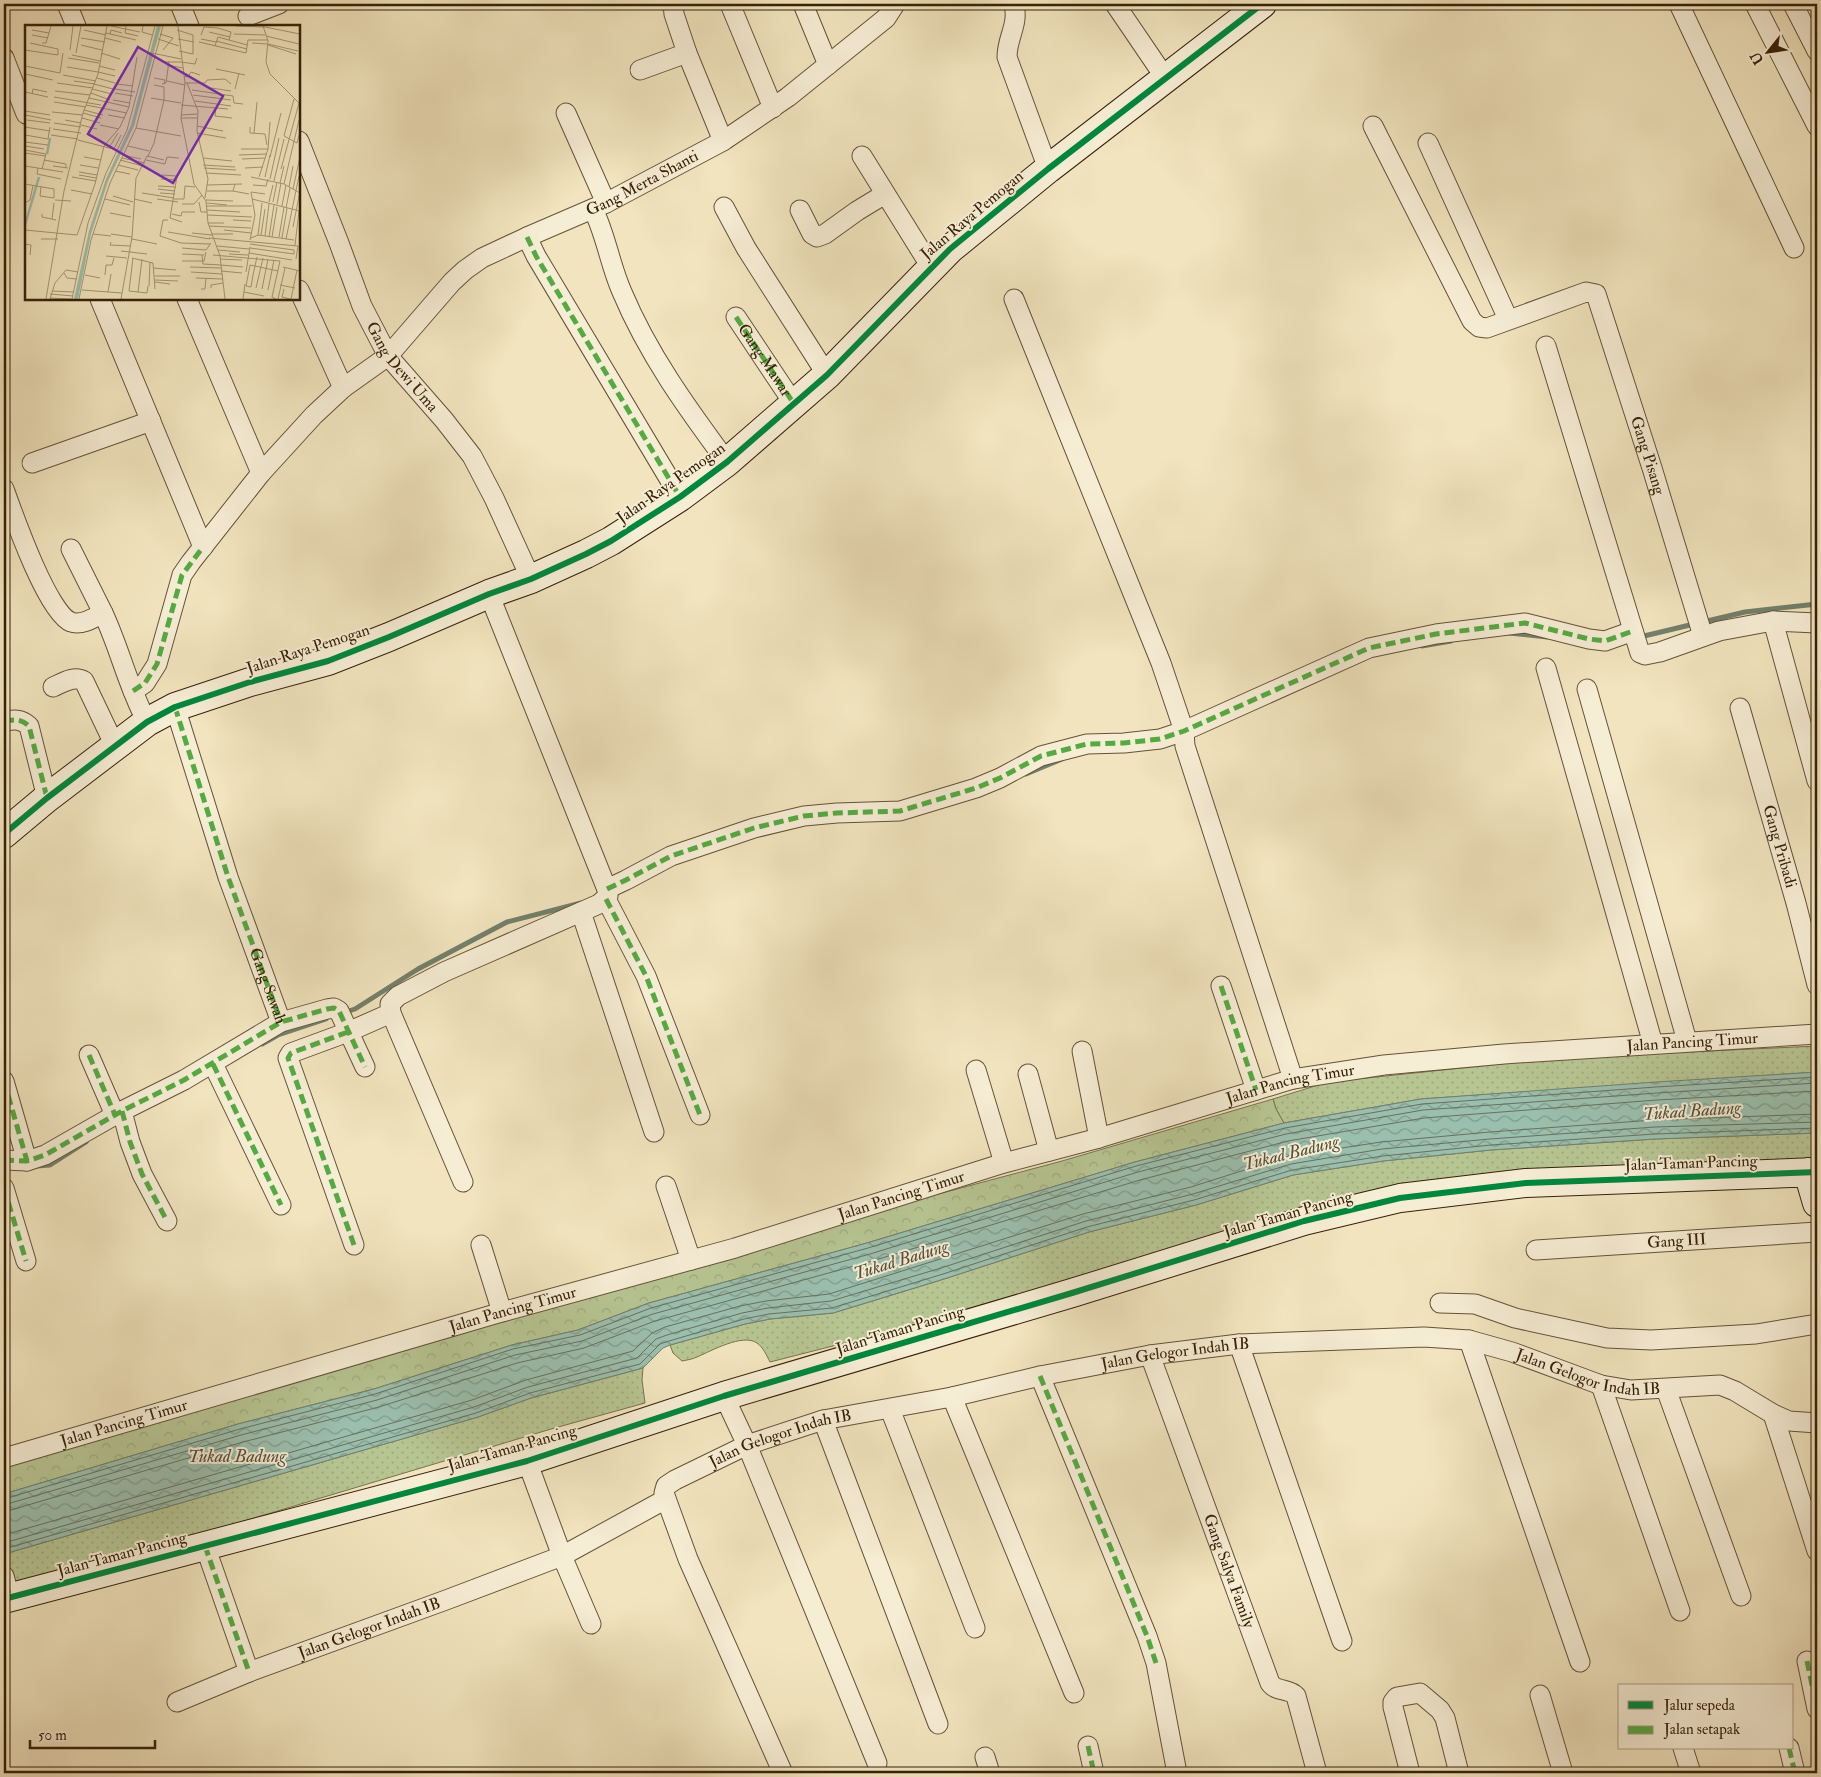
<svg xmlns="http://www.w3.org/2000/svg" width="1821" height="1777" viewBox="0 0 1821 1777" font-family="'IM FELL Double Pica',serif">
<defs>
<pattern id="green-dots" width="8" height="8" patternUnits="userSpaceOnUse" patternTransform="scale(1.25)"><rect width="8" height="8" fill="#b7c593"/><path d="M2 2h.1M6 6h.1" fill="none" stroke="#9ea97d" stroke-width="1.8" stroke-linecap="round"/></pattern>
<pattern id="forest-crowns" width="20" height="18" patternUnits="userSpaceOnUse" patternTransform="scale(1.25)"><rect width="20" height="18" fill="#b7c593"/><path d="M2 6a3 3 0 1 1 6 0M12 15a3 3 0 1 1 6 0" fill="none" stroke="#9ea97d"/></pattern>
<pattern id="water-waves" width="16" height="10" patternUnits="userSpaceOnUse" patternTransform="scale(1.25)"><rect width="16" height="10" fill="#9bbfae"/><path d="M0 5q4-4 8 0t8 0" fill="none" stroke="#7f9b8c"/></pattern>
</defs>
<rect width="100%" height="100%" fill="#f1e4be"/>
<filter id="stains"><feTurbulence type="fractalNoise" baseFrequency=".004" numOctaves="4"/><feColorMatrix values="0 0 0 0 .2 0 0 0 0 .09 0 0 0 0 .02 0 0 0 .5 -.17"/></filter>
<radialGradient id="worn" r=".72"><stop offset=".6" stop-color="#630" stop-opacity="0"/><stop offset="1" stop-color="#630" stop-opacity=".3"/></radialGradient>
<path fill="url(#green-dots)" stroke="#77734e" d="M1817 1046V1072L1421 1099 1284 1123 1276 1109 1273 1099 1328 1082 1558 1058Z
M1817 1133V1161L1565 1175 1052 1287 888 1332 770 1362C767 1356 763 1347 757 1343 743 1333 711 1351 697 1357 693 1359 687 1360 682 1361L673 1353 670 1345 745 1324 770 1319 833 1313 944 1279 1089 1232 1196 1205 1293 1175 1383 1161 1491 1150 1655 1139Z
M643 1368 642 1380 645 1403 551 1429 4 1593V1554L478 1417 531 1398Z"/>
<path fill="url(#forest-crowns)" stroke="#77734e" d="M1273 1099 1276 1109 1284 1123 1135 1162 867 1243 649 1303 578 1330 512 1345 374 1389 238 1424 4 1494V1466L897 1205 1062 1161Z"/>
<path fill="url(#water-waves)" stroke="#73806c" d="M1817 1072V1133L1655 1139 1491 1150 1383 1161 1293 1175 1196 1205 1089 1232 944 1279 833 1313 770 1319 745 1324 670 1345 663 1348 643 1368 531 1398 478 1417 4 1554V1494L238 1424 374 1389 512 1345 578 1330 649 1303 867 1243 1135 1162 1284 1123 1421 1099 1656 1082Z"/>
<g fill="none" stroke-linecap="round" stroke-linejoin="round">
<path stroke="#69705b" stroke-width="1" d="M4 1499 240 1429 375 1394 513 1349 580 1335 651 1308 868 1248 1136 1166 1285 1128 1422 1104 1656 1087 1817 1077
M4 1505 241 1435 377 1400 515 1355 582 1341 653 1314 870 1254 1138 1172 1286 1134 1423 1110 1657 1093 1817 1083
M4 1512 243 1442 379 1407 517 1363 584 1348 655 1321 872 1261 1140 1180 1288 1141 1424 1118 1657 1100 1817 1091
M4 1535 472 1400 526 1380 633 1351 652 1333 665 1327 740 1306 766 1301 829 1294 1083 1214 1191 1187 1289 1156 1381 1142 1490 1132 1654 1120 1817 1114
M4 1543 474 1407 528 1387 637 1358 656 1339 667 1335 742 1313 768 1308 831 1301 941 1268 1086 1221 1193 1194 1291 1164 1382 1149 1490 1139 1655 1127 1817 1122
M4 1549 476 1413 530 1393 640 1364 660 1344 669 1341 744 1319 769 1314 832 1308 943 1274 1087 1227 1194 1200 1292 1170 1383 1156 1491 1145 1655 1134 1817 1128"/>
<path stroke="#73806c" stroke-width="5" d="M1703 622 1745 612 1817 604
M1509 633 1547 637
M1640 637 1694 624
M1422 646 1451 641
M1026 774 1062 759
M343 1013 355 1009 418 969 507 922 581 903
M262 1044 278 1035 326 1019
M37 1166 50 1165 86 1142"/>
<g stroke="#665236" stroke-width="21">
<g id="street">
<path d="M67 4 76 26"/>
<path d="M180 4 189 26"/>
<path d="M673 4 674 14 687 53 723 141"/>
<path d="M730 4 773 108"/>
<path d="M803 4 828 65"/>
<path d="M1014 4C1019 25 1007 37 1007 57L1048 169"/>
<path d="M1115 4 1166 79"/>
<path d="M1679 4 1794 248"/>
<path d="M1755 4 1817 126"/>
<path d="M1793 4 1817 51"/>
<path d="M248 16 279 4"/>
<path d="M4 58 26 114"/>
<path d="M640 70 687 53"/>
<path d="M566 113 606 203"/>
<path id="s1" d="M1373 126 1472 321 1479 327 1487 328 1586 292 1596 294 1652 468 1703 636"/>
<path id="s2" d="M299 141 339 243 362 306 388 356 444 420 472 456 494 498 531 579"/>
<path d="M1428 143 1508 319"/>
<path d="M862 156 931 267"/>
<path d="M724 207 746 248 827 375"/>
<path d="M593 209C606 235 610 265 622 292 648 354 687 408 727 462"/>
<path d="M800 210 812 234 817 237 825 234 857 211 885 194"/>
<path d="M527 237 536 256 680 497"/>
<path d="M299 290 343 388"/>
<path d="M100 299 203 547"/>
<path d="M187 299 261 473"/>
<path d="M1014 299 1161 663 1184 731 1185 746 1293 1079"/>
<path id="s3" d="M736 317 794 404"/>
<path d="M1546 346 1640 653 1645 655 1660 652 1719 631 1773 621 1817 623"/>
<path d="M32 463 151 421"/>
<path d="M4 489C13 514 48 614 71 622 81 626 94 618 103 613 120 649 128 687 147 722"/>
<path d="M71 549 103 613"/>
<path d="M1773 621 1817 781"/>
<path d="M1546 668 1653 1044"/>
<path d="M53 687C62 683 74 675 84 681L115 746"/>
<path d="M1587 689 1687 1041"/>
<path id="s4" d="M133 691 145 683 157 664 182 575 191 562 261 473 314 415 343 388 388 356 452 282 465 270 482 258 527 237 606 203 723 141 788 97 886 18 895 4"/>
<path id="s5" d="M175 707 228 877 281 1022"/>
<path id="s6" d="M1740 708 1796 903 1817 985"/>
<path d="M4 721C14 720 20 718 29 726L47 798"/>
<path d="M607 889 626 880 671 856 754 828 804 816 837 813 900 811 976 788 1000 778 1041 756 1087 744 1124 743 1160 739 1184 731 1369 648 1436 634 1525 623 1589 639 1605 641 1633 631"/>
<path d="M606 899 646 976 700 1115"/>
<path d="M581 912 654 1132"/>
<path d="M1221 986 1256 1090"/>
<path d="M1082 1051 1099 1138"/>
<path d="M89 1055 115 1115"/>
<path d="M213 1064 281 1205"/>
<path d="M976 1070 1004 1163"/>
<path d="M1028 1074 1049 1151"/>
<path d="M4 1081 27 1161"/>
<path d="M122 1111 130 1142 142 1174 167 1221"/>
<path d="M4 1160 27 1161 45 1155 122 1111 184 1080 281 1022 327 1009 334 1008 339 1011 365 1067"/>
<path d="M463 1182 391 1013 390 1004 398 996 444 972 599 904 608 896V892L489 594"/>
<path d="M666 1186 691 1260"/>
<path d="M4 1188 26 1261"/>
<path d="M354 1245 288 1058 291 1053 348 1032 391 1013"/>
<path d="M481 1245 502 1312"/>
<path id="s7" d="M1536 1250 1817 1232"/>
<path d="M1440 1303 1475 1304 1515 1318 1607 1338 1651 1340 1756 1334 1817 1324"/>
<path d="M1469 1340 1580 1662"/>
<path d="M1239 1344 1342 1641"/>
<path id="s8" d="M1150 1355 1270 1683C1276 1692 1289 1688 1296 1696L1317 1773"/>
<path d="M1040 1376 1147 1636 1156 1663 1177 1773"/>
<path d="M1601 1385 1680 1611"/>
<path d="M1666 1389 1741 1596"/>
<path d="M724 1396 747 1445 877 1763"/>
<path d="M952 1397 1074 1693"/>
<path d="M890 1409 975 1628"/>
<path d="M1773 1414 1817 1551"/>
<path d="M823 1420 938 1724"/>
<path id="s9" d="M4 1458 502 1312 735 1248 1004 1163 1099 1138 1293 1079 1384 1065 1504 1054 1817 1034"/>
<path d="M527 1461 562 1556 591 1624"/>
<path d="M205 1546 249 1672"/>
<path d="M4 1576 10 1598"/>
<path d="M1807 1661 1817 1709"/>
<path d="M1540 1695 1563 1773"/>
<path id="s10" d="M177 1702 249 1672 446 1600 562 1556 666 1499"/>
<path d="M1088 1746 1094 1773"/>
<path d="M1683 1748 1691 1773"/>
<path d="M1789 1748 1795 1773"/>
<path d="M985 1757 990 1773"/>
<path id="s11" d="M782 1771 688 1559 664 1493 666 1486 675 1480 747 1445 823 1420 952 1397 1040 1376 1150 1355 1239 1344 1424 1337 1469 1340 1512 1352 1601 1385 1631 1390 1720 1385 1735 1391 1773 1414 1789 1421 1817 1423"/>
<path d="M1410 1773 1393 1707V1702L1397 1697 1420 1693 1440 1710 1445 1718 1459 1773"/>
</g>
</g>
<g stroke="#372108" stroke-width="30">
<path id="secondary" d="M4 834 47 798 147 722 175 707 250 682 328 661 389 637 489 594 531 579 586 554 611 541 680 497 727 462 827 375 950 249 1048 169 1262 4
M1808 1172 1817 1203
M4 1599 527 1461 724 1396 1072 1293 1304 1221 1400 1198 1526 1183 1817 1172"/>
</g>
<use href="#street" stroke="#f6edd5" stroke-width="19"/>
<use href="#secondary" stroke="#f6edd5" stroke-width="28"/>
<path stroke="#55aa41" stroke-width="5" stroke-dasharray="10 5" stroke-linecap="butt" d="M527 237 536 256 680 497
M736 317 794 404
M133 691 145 683 157 664 182 575 203 547
M175 707 228 877 281 1022
M4 721C14 720 20 718 29 726L47 798
M607 889 626 880 671 856 754 828 804 816 837 813 900 811 976 788 1000 778 1041 756 1087 744 1124 743 1160 739 1184 731 1369 648 1436 634 1525 623 1589 639 1605 641 1633 631
M606 899 646 976 700 1115
M1221 986 1256 1090
M348 1032 291 1053 288 1058 354 1245
M89 1055 115 1115
M213 1064 281 1205
M4 1081 27 1161
M122 1111 130 1142 142 1174 167 1221
M4 1160 27 1161 45 1155 122 1111 184 1080 281 1022 327 1009 334 1008 339 1011 365 1067
M4 1188 26 1261
M1040 1376 1147 1636 1156 1663
M205 1546 249 1672
M4 1576 10 1598
M1807 1661 1817 1709
M1088 1746 1094 1773
M1789 1748 1795 1773"/>
<g stroke="#f6edd5" stroke-width="9">
<path id="cycleway" d="M4 834 47 798 147 722 175 707 250 682 328 661 389 637 489 594 531 579 586 554 611 541 680 497 727 462 827 375 950 249 1048 169 1262 4
M4 1599 527 1461 724 1396 1072 1293 1304 1221 1400 1198 1526 1183 1817 1172"/>
</g>
<use href="#cycleway" stroke="#00873e" stroke-width="6"/>
</g>
<g text-anchor="middle" dominant-baseline="central" stroke-width="4" stroke-linejoin="round" paint-order="stroke">
<g font-size="16" fill="#372108" stroke="#f6edd5">
<text stroke="none"><textPath href="#s4" startOffset="745">Gang Merta Shanti</textPath></text>
<text transform="translate(972 215) rotate(-40)">Jalan Raya Pemogan</text>
<text stroke="none"><textPath href="#s3" startOffset="52">Gang Mawar</textPath></text>
<text stroke="none"><textPath href="#s2" startOffset="250">Gang Dewi Uma</textPath></text>
<text stroke="none"><textPath href="#s1" startOffset="521">Gang Pisang</textPath></text>
<text transform="translate(671 483) rotate(-35)">Jalan Raya Pemogan</text>
<text transform="translate(308 649) rotate(-18)">Jalan Raya Pemogan</text>
<text stroke="none"><textPath href="#s6" startOffset="144">Gang Pribadi</textPath></text>
<text stroke="none"><textPath href="#s5" startOffset="294">Gang Sawah</textPath></text>
<text stroke="none"><textPath href="#s9" startOffset="1745">Jalan Pancing Timur</textPath></text>
<text stroke="none"><textPath href="#s9" startOffset="1340">Jalan Pancing Timur</textPath></text>
<text transform="translate(1691 1163) rotate(-2)">Jalan Taman Pancing</text>
<text stroke="none"><textPath href="#s9" startOffset="935">Jalan Pancing Timur</textPath></text>
<text transform="translate(1288 1214) rotate(-16)">Jalan Taman Pancing</text>
<text stroke="none"><textPath href="#s7" startOffset="141">Gang III</textPath></text>
<text stroke="none"><textPath href="#s9" startOffset="530">Jalan Pancing Timur</textPath></text>
<text transform="translate(900 1330) rotate(-17)">Jalan Taman Pancing</text>
<text stroke="none"><textPath href="#s11" startOffset="839">Jalan Gelogor Indah IB</textPath></text>
<text stroke="none"><textPath href="#s11" startOffset="1258">Jalan Gelogor Indah IB</textPath></text>
<text stroke="none"><textPath href="#s9" startOffset="125">Jalan Pancing Timur</textPath></text>
<text stroke="none"><textPath href="#s11" startOffset="434">Jalan Gelogor Indah IB</textPath></text>
<text transform="translate(512 1448) rotate(-16)">Jalan Taman Pancing</text>
<text transform="translate(122 1554) rotate(-15)">Jalan Taman Pancing</text>
<text stroke="none"><textPath href="#s8" startOffset="230">Gang Salya Family</textPath></text>
<text stroke="none"><textPath href="#s10" startOffset="206">Jalan Gelogor Indah IB</textPath></text>
</g>
<g font-size="18" font-style="italic" fill="#55503a" stroke="#f6edd5">
<text transform="translate(1692 1111) rotate(-4)">Tukad Badung</text>
<text transform="translate(1291 1153) rotate(-14)">Tukad Badung</text>
<text transform="translate(901 1260) rotate(-17)">Tukad Badung</text>
<text x="237" y="1456">Tukad Badung</text>
</g>
</g>
<g transform="translate(25 25)">
<rect width="275" height="275" fill="#f1e4be"/>
<path d="M132 1H136L109 101 83 156 66 209 53 274H49L64 206 81 154 106 100Z" fill="#9bbfae"/>
<path fill="none" stroke="#9bbfae" stroke-width="2.5" d="M22 129 25 113M0 200 14 152"/>
<path fill="none" stroke="#a79675" stroke-width="1" d="M86 1 115 7M101 1 100 8 113 11M118 1 117 7 127 10M153 1 160 58 156 93 169 159 181 176 183 198 195 231 200 274M211 1 240 2 275 9M238 1 243 16 241 37 245 49 275 79M7 5 24 8M59 5 81 10M152 5 168 10V29L154 26M184 7 205 12M81 8 111 15M85 9 86 5 97 8M135 9 148 13 138 25M209 9 240 10M7 10 23 13M176 10 179 2 193 3 206 7 204 15M241 11 274 19M56 13 80 17M80 13 96 17M133 14 154 21M153 14 169 17M176 14 191 17M191 16 222 24M174 17 221 28 223 15H243M17 18H21L26 1M227 18 242 19M243 19 273 26M56 20 77 25M243 20 271 29M190 21 193 12 222 20M0 25 33 30V24L5 18M45 25 48 1M122 27 156 34M51 28 56 1M76 28 95 34M47 30 75 36M43 33 74 38M137 37H156M156 37 170 39 172 33M142 40 158 43M0 41 35 48 38 28M74 41 90 45M42 42 73 47M191 44 220 50M73 47 90 51M0 49 28 55M38 50 71 56M159 51 163 52 166 47 175 50M72 53 90 58M129 53 140 55 139 59M182 55 200 54 206 59M49 56 70 59M142 56 160 60M32 58 68 63M160 58H180L182 55M162 58 173 86 172 106 183 154 180 173M69 59 88 64M92 59 108 61M137 59 141 58 144 36M129 60 139 62V75M186 63 206 66M67 64 87 69M90 64 110 67M210 64 214 48M167 65 208 71 209 78 218 79M30 66 65 70M0 67 23 72M66 68 85 75M90 68 108 71M7 69 8 64 22 67M168 70 206 75M29 72 76 80M64 73 104 82M126 73 156 78M269 74 259 111 272 118 275 107M88 75 105 78M170 76 206 81M29 77 61 82M61 80 102 88M156 80 203 84M191 82 190 91 207 93M59 85 78 90M0 86 25 90M27 87 58 90M58 88 76 93M0 90 26 95M83 90 100 93M156 90 172 89M57 93 75 98M156 93H172M2 95 25 98M40 95 56 98M29 98 56 102M56 100 72 104M75 100 94 104M172 101 198 106M0 102 25 106M225 102V108L240 109 242 120M111 103 156 111M28 104 56 108M172 108 201 113M229 108 232 77M0 110 23 114 25 102M26 110 53 114M53 115 92 125M0 117 23 120M0 121 19 124M103 121 124 126M84 123 93 108M89 124 96 110M216 124H243M0 125 21 129 17 144M0 128 21 131M98 130 116 134M214 130 242 129M123 131 129 118 139 75M59 132 76 135M245 132 256 88M97 133 120 138M178 133 207 136M217 134 240 133M19 135 41 139V142M95 135 118 141M121 135 140 139 142 132 154 133M55 140 73 143M93 140 113 145M178 140 210 142M0 141 38 147M28 141 43 143M13 143 12 149 36 154M179 143 211 145M220 143 238 142M256 144 274 78M90 146 105 149M54 147 72 150M181 148 216 150M54 150 71 153M137 150 152 151 145 193 157 197M47 152 71 156M226 152 259 159 275 168M234 152 243 124 245 97M240 152 245 130M136 154 152 155M245 154 254 113M249 156 259 114M255 158 259 141M0 159 29 164V173L15 171 16 162M259 159 274 95M182 160 217 159M228 160 241 161 243 154M133 161 151 162M264 162 268 141M133 164 150 166M268 164 275 132M46 165 67 169M182 166H208L210 159M208 166 224 169M117 168 149 173M135 168 150 169M88 171 108 177M80 174 105 180M109 174 127 178M132 174 153 177M149 174H159L160 161 170 162M227 174 275 186M30 175 46 176M181 175 208 176M174 177 176 187H182M244 177 248 160M248 177 252 157M0 178 5 175 8 161M182 178 202 180M157 179H169L177 170M252 179 256 158M182 181H227M257 181 261 160M261 183 265 163M182 185 215 187M85 188 106 192M17 189V192L31 195M147 189 156 191 157 187H170M182 190 227 192M27 194 29 178M143 195H138L135 211 156 218 185 219M208 195 226 196M183 198H199M184 201 226 203M268 202 275 166M0 205 52 210 70 159 79 121 95 102 104 82 112 32M199 205 226 208M143 207 185 214M167 208 187 210M68 209 86 211M86 209 107 212M187 209H208M233 210 237 178M236 210 240 184M240 211 244 179M244 212 249 180M247 212 252 182M254 212 259 182M184 213 273 221 271 234M226 213 233 210 269 215M257 213 262 183M16 214H33M107 214 132 219M261 214 274 151M225 215 230 190 226 167 240 169M86 217 85 220 105 221M0 219 6 220 5 230M270 220 274 186M192 221 224 224M157 223 181 225 186 218M225 223 269 229V225L225 219M193 225 215 227M96 226 122 229M224 228 267 235M157 229 179 230M204 229 223 230M177 230 178 239 196 240M188 230 255 236 247 272 251 274M81 231 102 233M232 232 228 250 226 262 221 261 225 240 230 241 253 246M107 233 128 238 130 264M108 233 104 266 122 268 123 261M195 234 217 235M157 236H179L181 227M196 240 218 242M165 242 196 243M258 242 275 246M128 243 151 245M196 246 217 248M166 247 197 249M221 247 225 222M39 248 42 253 52 254M60 250 75 253M80 250 81 240H87L89 233M130 251H155M171 253 198 254M130 255 153 256M130 257 145 259M255 260 270 263M124 261 125 237M186 263V260L198 258M231 263 238 233M176 264H180L181 253M237 264 243 234M259 264 257 272 265 274M57 265 97 268M243 265 249 235M27 266 49 267M83 267 86 249M113 267 117 234M219 267 239 271M25 269 48 271M25 273 46 274M21 274 39 166 58 88 73 49 82 1M25 274 30 258 41 245 53 247M47 274 63 198 81 148 102 105 130 1M54 274 66 215 85 158 111 103 138 1M96 274 107 212 111 153 122 131 139 135M218 274 220 259M253 274 260 243M266 274 272 245"/>
<path fill="#7b2cbf" fill-opacity="0.15" stroke="#7b2cbf" stroke-width="2.5" d="M113 22 198 71 148 158 63 109Z"/>
<rect width="275" height="275" fill="none" stroke="#372108" stroke-width="2.5"/>
</g>
<rect width="1821" height="1777" fill="none" stroke="#f1e4be" stroke-width="20"/>
<rect x="5" y="5" width="1811" height="1767" fill="none" stroke="#372108" stroke-width="2.5"/>
<rect x="10" y="10" width="1801" height="1757" fill="none" stroke="#372108"/>
<rect x="1618" y="1684" width="175" height="65" fill="#f6edd5" stroke="#aa9b83"/>
<rect x="1628" y="1701" width="25" height="8" fill="#00873e" stroke="#aa9b83"/>
<text x="1664" y="1710" font-size="15" fill="#372108">Jalur sepeda</text>
<rect x="1628" y="1726" width="25" height="8" fill="#55aa41" stroke="#aa9b83"/>
<text x="1664" y="1734" font-size="15" fill="#372108">Jalan setapak</text>
<g transform="translate(1768 52) rotate(240)" stroke="#f6edd5" stroke-width="4" paint-order="stroke">
<path d="M0-4L9 19L0 12L-9 19Z" fill="#372108"/>
<text y="-8" font-size="14" font-weight="bold" text-anchor="middle" fill="#372108">U</text>
</g>
<path d="M30 1740v8h125v-8" fill="none" stroke="#372108" stroke-width="2.5"/>
<text x="38" y="1740" font-size="15" fill="#372108" stroke="#f6edd5" stroke-width="4" paint-order="stroke">50 m</text>
<rect width="100%" height="100%" filter="url(#stains)"/>
<rect width="100%" height="100%" fill="url(#worn)"/>
</svg>
